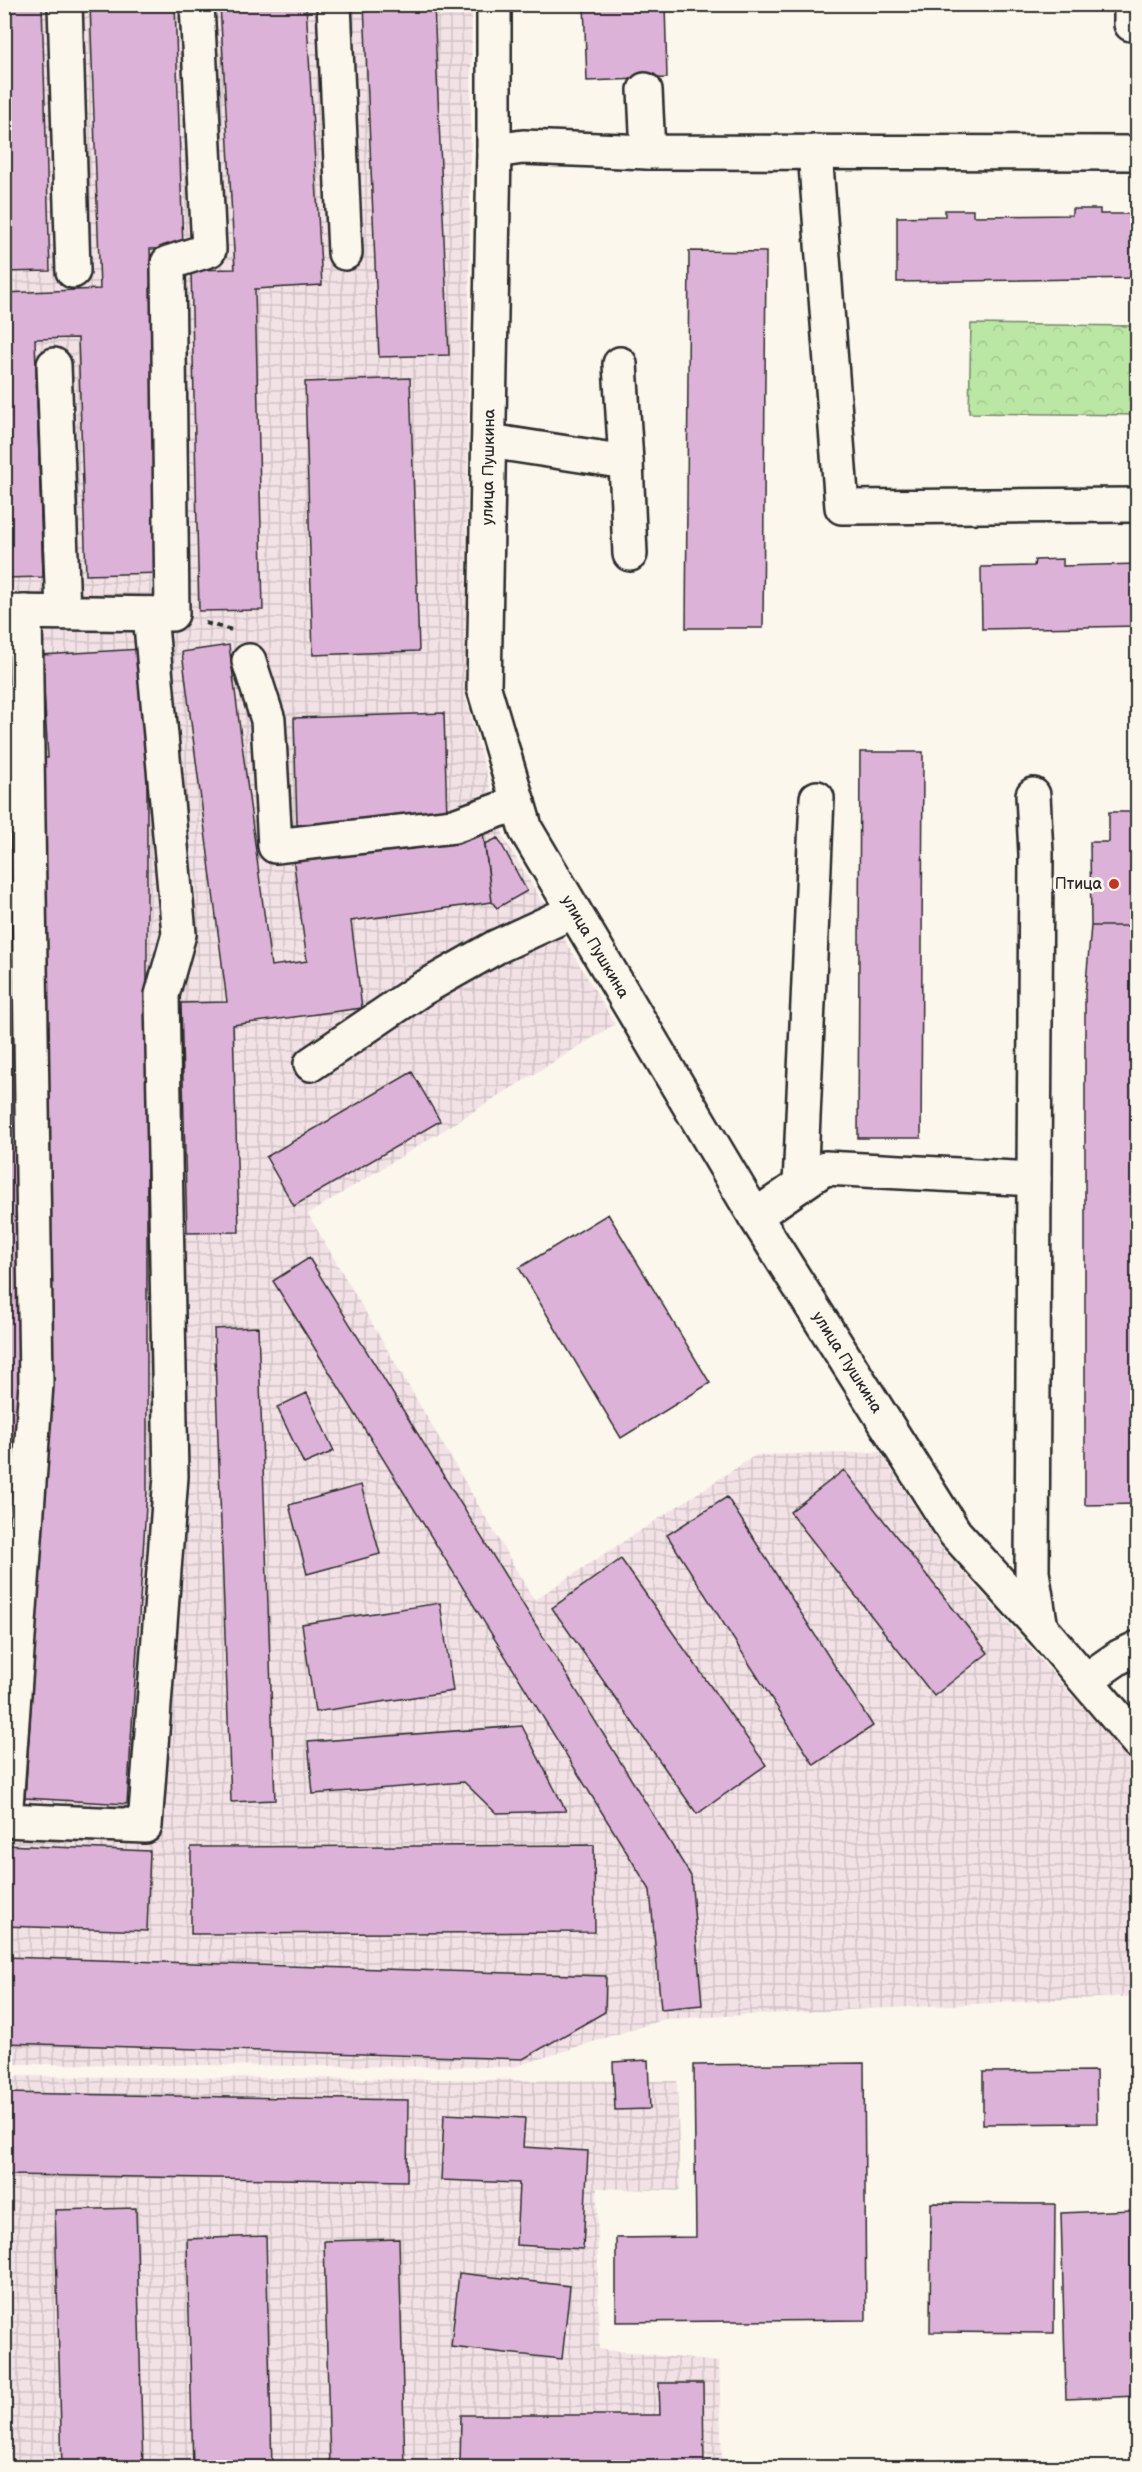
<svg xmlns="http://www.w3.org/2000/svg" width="1142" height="2472" viewBox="0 0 1142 2472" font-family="'Balsamiq Sans',sans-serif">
<defs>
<pattern id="industrial-grid" width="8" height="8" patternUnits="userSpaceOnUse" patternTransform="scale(1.5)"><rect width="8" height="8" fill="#f2e2e6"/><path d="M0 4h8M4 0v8" fill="none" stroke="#d0c2c5"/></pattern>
<pattern id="forest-crowns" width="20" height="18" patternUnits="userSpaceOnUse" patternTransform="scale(1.5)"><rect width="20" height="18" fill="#bbe7a4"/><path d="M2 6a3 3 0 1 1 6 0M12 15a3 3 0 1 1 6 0" fill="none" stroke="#a1c68d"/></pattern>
</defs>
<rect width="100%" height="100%" fill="#fbf7ec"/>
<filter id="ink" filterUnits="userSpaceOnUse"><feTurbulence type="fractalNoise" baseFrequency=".0167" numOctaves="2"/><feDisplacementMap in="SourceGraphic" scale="12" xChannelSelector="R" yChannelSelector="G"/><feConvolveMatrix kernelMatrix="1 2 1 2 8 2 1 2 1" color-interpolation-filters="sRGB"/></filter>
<g filter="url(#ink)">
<path fill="url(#industrial-grid)" d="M5 5H472L465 696 504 838 615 1024 308 1214 534 1600 756 1455 880 1452 940 1546 1137 1769V1996L665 2019 514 2067 5 2064Z
M5 2076 677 2081 680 2191 597 2188 599 2349 719 2362 722 2467 5 2468Z"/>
<path fill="url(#forest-crowns)" stroke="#738968" stroke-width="1.5" d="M971 324 1137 326V415L969 413Z"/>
<path fill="#ddb2d8" stroke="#2b2b2b" stroke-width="1.5" d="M4 4H42L50 271 4 272Z
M90 4H175L183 248 150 249 161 573 86 575 78 338 35 339 43 577 4 578V293L100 289Z
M220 4H306L322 285 255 289 263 610 199 611 191 270 235 269Z
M364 4H434L449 355 379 357Z
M584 4H665L667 78 587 81Z
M1072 209H1100V214H1138V278L897 282V217L945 216V210H973V216L1072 215Z
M689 251 766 252 763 628H686Z
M410 378 419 651 313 655 305 382Z
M1063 559V566L1138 564V626L982 629 981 567 1034 566 1035 560Z
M229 645 271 966 307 961 293 857 483 832 492 902 351 921 362 1008 233 1025 239 1232 187 1233 181 1003 227 1002 182 652Z
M141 649 147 757V1490L127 1804 25 1798 45 1490 44 758H48L42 655Z
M4 653H11L22 1384 4 1563Z
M444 713 447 818 297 824 294 718Z
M860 752H923L921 1138H858Z
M1109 812H1138V926H1091L1090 842H1109Z
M498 838 527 891 497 908 492 902 485 844Z
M1091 926H1138V1504L1085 1505V994Z
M412 1072 440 1121 294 1206 266 1157Z
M608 1214 710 1383 621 1438 519 1268Z
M309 1258 691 1876 702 2005 661 2009 650 1890 273 1281Z
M258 1327 275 1800 231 1802 214 1329Z
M307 1393 334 1451 304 1464 277 1407Z
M844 1470 988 1653 934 1696 790 1512Z
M361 1485 380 1554 307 1574 289 1505Z
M727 1497 873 1726 814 1765 667 1535Z
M621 1559 766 1765 697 1814 552 1608Z
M440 1603 453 1691 315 1712 302 1624Z
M522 1726 566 1811 496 1813 464 1782 313 1794 308 1742Z
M4 1845 150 1851 147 1931 4 1926Z
M594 1845 595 1932 191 1934V1847Z
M4 1957 606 1976 605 2012 523 2059 4 2043Z
M648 2060 650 2109 615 2110 613 2062Z
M864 2063 866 2320 616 2322V2238L696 2237 694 2065Z
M1096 2071 1097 2123 983 2124V2072Z
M4 2093 408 2100 407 2181 4 2175Z
M444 2114 525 2118 523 2147 588 2151 583 2249 516 2245 519 2183 441 2180Z
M931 2203 1055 2204 1054 2333 930 2332Z
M136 2208 143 2468H62L55 2210Z
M1132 2210 1138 2396 1066 2399 1061 2213Z
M266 2236 272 2468H193L187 2239Z
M399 2239 405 2468H330L324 2241Z
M459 2273 570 2286 562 2359 451 2347Z
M4 2305 6 2468H4Z
M659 2383H703L704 2468H460L461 2415H660Z"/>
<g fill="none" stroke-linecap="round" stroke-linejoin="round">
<g stroke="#2b2b2b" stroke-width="38">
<g id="minor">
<path d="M65 4 73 271"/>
<path d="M334 4 345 253"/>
<path id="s1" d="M494 4V151L484 688 526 830 755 1216 955 1533 1041 1628 1138 1742"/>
<path d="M1131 24V4"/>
<path d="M645 90 648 152"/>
<path d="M494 151 523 147 648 152 1138 153"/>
<path d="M815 152 842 507 1138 505"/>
<path d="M54 365 63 612"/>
<path d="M489 441 626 462 620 364"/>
<path d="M626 462 630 554"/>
<path d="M4 612 172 614 168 263 209 250 197 4"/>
<path d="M249 661 268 720 275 846 454 826 518 803"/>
<path d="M1033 795 1036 854 1034 1179"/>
<path d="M311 1064 420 990 496 947 574 911"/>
<path d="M800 1185 817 798"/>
<path d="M755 1216 825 1168 1034 1179 1032 1572 1041 1628"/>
<path d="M1086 1680 1119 1657 1138 1648"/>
<path d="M4 1820 145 1826 171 1476 162 995 179 934 150 614"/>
<path d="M5 1820 36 1384 25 612"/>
</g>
</g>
<path stroke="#2b2b2b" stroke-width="4" stroke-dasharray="6 4.5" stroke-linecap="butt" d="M205 623 232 630"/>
<use href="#minor" stroke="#fbf7ec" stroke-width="33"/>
</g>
</g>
<circle fill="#c8321e" stroke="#fbf7ec" stroke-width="2" cx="1114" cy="884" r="6"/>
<g text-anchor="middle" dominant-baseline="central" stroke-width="6" stroke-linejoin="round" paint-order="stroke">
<g font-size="16" fill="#2b2b2b" stroke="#fbf7ec">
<text transform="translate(489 467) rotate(-89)">улица Пушкина</text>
<text stroke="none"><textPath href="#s1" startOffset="968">улица Пушкина</textPath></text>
<text stroke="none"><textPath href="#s1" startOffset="1454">улица Пушкина</textPath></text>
</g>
<g font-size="16" fill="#2b2b2b" stroke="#fbf7ec" text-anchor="end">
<text x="1102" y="884">Птица</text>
</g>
</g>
<rect width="1142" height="2472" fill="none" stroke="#fbf7ec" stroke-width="24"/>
<rect x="12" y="12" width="1118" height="2448" fill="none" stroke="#2b2b2b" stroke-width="2" filter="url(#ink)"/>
</svg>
